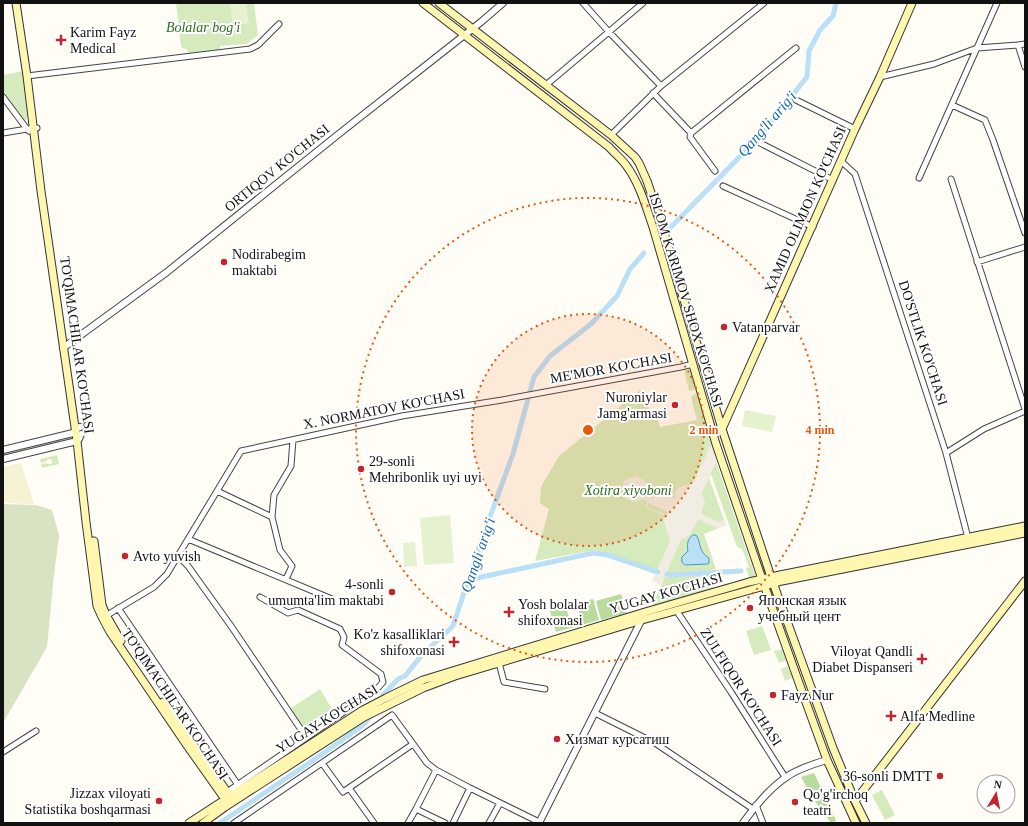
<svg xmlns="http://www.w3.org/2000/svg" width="1028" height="826" viewBox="0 0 1028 826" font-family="Georgia,serif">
<rect width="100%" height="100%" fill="#fffdf5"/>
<path fill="#f6f3d4" d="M21 463 34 504 3 503V467Z"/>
<path fill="#d5ebbd" d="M176 3H254L258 35 247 44 220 46V49L188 53 187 49 182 48 181 46Z
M24 71 29 110 27 111V119L26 120 23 121 3 93V75Z
M692 368 697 389 689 391 684 370Z
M642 390 644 403H648L650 417H657L660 427 697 420 691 397 698 392 716 462 755 575 754 577 750 580 746 568 749 567 742 549 737 547 711 474 709 478 726 525 704 534 716 569 711 570 714 588 652 607 664 579 659 576 630 564 590 551 535 561 549 509 540 503 541 487 559 456 639 391Z
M69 437 71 438 70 439 3 456V453Z
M57 455 59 464 42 468 41 464 47 463V464H50L52 463V461L51 459H49L47 460V461L41 463 40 459Z
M762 626 771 650 754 655 746 631Z
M782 649 786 661 779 663 774 651Z
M788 666 792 678 785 681 781 669Z
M320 689 334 712 305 730 290 709Z
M882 790 895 815 885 820 872 795Z"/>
<path fill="#b9dc9c" d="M621 594 627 613 601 620 596 601Z
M593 599 599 620 556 632 550 611 566 607 569 618 580 615 577 603Z
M814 773 836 820 834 823H831L814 800 801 777Z"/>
<path fill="#d9e3c4" d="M3 504 36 505 52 510 59 535 54 575 47 647 3 723Z"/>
<path fill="#e6f2cf" d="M230 3H246L249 23 233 25Z
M745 410 776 416 772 432 742 426Z
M450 515 454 563 424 565 420 518Z
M415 542 417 566 404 567 403 543Z"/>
<path fill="#f1ede2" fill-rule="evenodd" d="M711 444 716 462 702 493 705 503 701 513 718 522 724 520 726 525 718 528 698 519 691 533 685 539 682 538 661 585 652 581 670 541 664 521 665 516 645 507 648 501 643 499 634 502 624 498 621 489 625 480 635 476 644 480 648 489 653 491 656 485 675 494 678 488 694 482ZM656 486 676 495 675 499 655 490ZM648 503 668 512 667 515 647 507Z"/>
<path fill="#b9e0f7" stroke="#3f96cf" d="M693 535H695L697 536C701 545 699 552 709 558V563L708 564 686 565C682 564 681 561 682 557L688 551C687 545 687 539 693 535Z"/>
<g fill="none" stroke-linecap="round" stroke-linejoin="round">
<path stroke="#b9e0f7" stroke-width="5" d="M669 229 759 137 807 77 809 51 820 30 833 16 836 3
M667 574 670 575 741 571
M468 580 593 553 607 555 658 572
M383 695 398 679 405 676 421 656 453 626 480 544 513 454 534 377 550 356 591 324 617 296 630 269 644 253
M220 823 318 757 362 726 371 716"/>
<g stroke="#444" stroke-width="7">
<path id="minor" d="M583 3 609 32 661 86
M1018 45 1025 44
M27 76 250 49 258 45 279 24
M880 77 934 64 977 48 1018 45 1025 67
M546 85 643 3
M653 93 691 133 796 48
M3 97 27 129 37 128
M796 100 855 129
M952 105 985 120 993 140 1025 233
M3 133 27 129 29 131
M691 133 690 137 715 171
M611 135 661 86 764 3
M760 143 833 180
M841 161 855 174 946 453 968 538
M919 178 997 3
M951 179 1025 409
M723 186 813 227
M977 262 1025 247
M946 453 984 429 1025 411
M217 491 272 517 280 550 292 566 286 579
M272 517 274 495 291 466 293 440
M188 539 332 599
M178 556 188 566 231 626 306 737
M118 608 238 785
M676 610 731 692 785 777
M104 617 154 587 167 574 217 491 241 451 402 416 502 400 681 367 693 364
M499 663 504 682 545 689
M595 713 655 743 753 809
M3 752 36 731
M322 763 343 792 413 744
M349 788 374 823
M227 792 376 690 383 682 381 674 342 645 344 637 340 629 298 610 288 613 260 597
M756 805 763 823
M416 809 445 823
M234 823 392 715 427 763 436 770 470 788 539 822
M408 823 416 809 436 770
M453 823 470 788
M489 823 500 803"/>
</g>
<g stroke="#444" stroke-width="8">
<path id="tertiary" d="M63 348 167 272 340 133 481 22 503 3
M3 450 73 433 76 429 80 427
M3 459 77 441 79 439 81 434
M539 823 643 617
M743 823C755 806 768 790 785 778 797 769 813 764 827 760"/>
</g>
<g stroke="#333" stroke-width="9">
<path id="secondary" d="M16 3 27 76 41 191 77 441 86 522 97 606 102 617 110 632 186 744 227 802
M423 3 609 147C615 154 623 160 628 168 640 185 646 207 653 227L716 444 762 579 799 683 827 760 856 823
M439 3 611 135 635 157 639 163 647 181 661 222 722 429 771 577 833 748 855 801 866 823
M722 429 855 129 880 77 912 3
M94 541 102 605 106 615 121 641
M163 702 233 800
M855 801 1025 581
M189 823 363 710 386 698 423 680 645 612 749 582 780 575 1025 526
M203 823 225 807 364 717 423 688 455 676 642 620 782 581 1025 533"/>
</g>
<use href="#minor" stroke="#fff" stroke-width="5"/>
<use href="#tertiary" stroke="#fff" stroke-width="6"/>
<use href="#secondary" stroke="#fff6b0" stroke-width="7"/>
</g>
<circle cx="588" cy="430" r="116" fill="#e8590c" fill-opacity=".12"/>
<g fill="none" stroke="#e8590c" stroke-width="2" stroke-dasharray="2 4">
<circle cx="588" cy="430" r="116"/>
<circle cx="588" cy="430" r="232"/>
</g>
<g fill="#c4262e" stroke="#fff" stroke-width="1.5">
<path d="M59 34h4v4h4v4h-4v4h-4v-4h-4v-4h4z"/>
<circle cx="224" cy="262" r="4"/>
<circle cx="724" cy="327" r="4"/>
<circle cx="675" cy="405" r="4"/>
<circle cx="361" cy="469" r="4"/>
<circle cx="125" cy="556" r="4"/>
<circle cx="392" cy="592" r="4"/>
<circle cx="750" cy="608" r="4"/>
<path d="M507 606h4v4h4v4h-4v4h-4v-4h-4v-4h4z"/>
<path d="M452 636h4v4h4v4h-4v4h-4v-4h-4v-4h4z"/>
<path d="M920 653h4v4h4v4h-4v4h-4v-4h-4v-4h4z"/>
<circle cx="773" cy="695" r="4"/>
<path d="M889 710h4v4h4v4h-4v4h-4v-4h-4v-4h4z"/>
<circle cx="557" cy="739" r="4"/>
<circle cx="940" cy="776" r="4"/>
<circle cx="159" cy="801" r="4"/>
<circle cx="795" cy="802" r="4"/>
</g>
<g text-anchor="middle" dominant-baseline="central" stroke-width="4" stroke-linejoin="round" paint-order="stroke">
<g font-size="14" font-style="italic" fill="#2f6b1f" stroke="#fff">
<text x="203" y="27">Bolalar bog'i</text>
<text x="628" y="490">Xotira xiyoboni</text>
</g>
<g font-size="14" fill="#111" stroke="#fff" text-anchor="start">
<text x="70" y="32">Karim Fayz<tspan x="70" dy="16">Medical</tspan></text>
<text x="232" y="254">Nodirabegim<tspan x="232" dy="16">maktabi</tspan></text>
<text x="732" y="327">Vatanparvar</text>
<text x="667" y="397" text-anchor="end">Nuroniylar<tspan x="667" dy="16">Jamg'armasi</tspan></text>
<text x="369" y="461">29-sonli<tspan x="369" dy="16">Mehribonlik uyi uyi</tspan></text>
<text x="133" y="556">Avto yuvish</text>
<text x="384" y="584" text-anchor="end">4-sonli<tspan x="384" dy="16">umumta'lim maktabi</tspan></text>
<text x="758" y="600">Японская язык<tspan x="758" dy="16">учебный цент</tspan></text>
<text x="518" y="604">Yosh bolalar<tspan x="518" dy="16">shifoxonasi</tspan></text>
<text x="445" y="634" text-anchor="end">Ko'z kasalliklari<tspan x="445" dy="16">shifoxonasi</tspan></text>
<text x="913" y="651" text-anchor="end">Viloyat Qandli<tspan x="913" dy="16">Diabet Dispanseri</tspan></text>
<text x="781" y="695">Fayz Nur</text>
<text x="900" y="716">Alfa Medline</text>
<text x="565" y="739">Хизмат курсатиш</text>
<text x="932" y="776" text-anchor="end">36-sonli DMTT</text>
<text x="151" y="793" text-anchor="end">Jizzax viloyati<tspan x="151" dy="16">Statistika boshqarmasi</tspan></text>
<text x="803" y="794">Qo'g'irchoq<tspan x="803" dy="16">teatri</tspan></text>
</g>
<g font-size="14" fill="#111" stroke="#fff">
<text transform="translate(277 168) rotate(-39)">ORTIQOV KO'CHASI</text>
<text transform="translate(805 210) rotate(-66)">XAMID OLIMJON KO'CHASI</text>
<text transform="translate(686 300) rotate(73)">ISLOM KARIMOV SHOX KO'CHASI</text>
<text transform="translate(923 343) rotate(72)">DO'STLIK KO'CHASI</text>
<text transform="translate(77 345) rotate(82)">TO'QIMACHILAR KO'CHASI</text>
<text transform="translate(611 368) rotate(-10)">ME'MOR KO'CHASI</text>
<text transform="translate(384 409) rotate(-11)">X. NORMATOV KO'CHASI</text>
<text transform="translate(666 593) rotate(-16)">YUGAY KO'CHASI</text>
<text transform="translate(741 687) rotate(57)">ZULFIQOR KO'CHASI</text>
<text transform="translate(175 704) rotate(56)">TO'QIMACHILAR KO'CHASI</text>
<text transform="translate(327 719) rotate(-32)">YUGAY KO'CHASI</text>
</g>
<g font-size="15" font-style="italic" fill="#1768a6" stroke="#fff">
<text transform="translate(767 124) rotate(-49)">Qang'li arig'i</text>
<text transform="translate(478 555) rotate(-71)">Qangli arig'i</text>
</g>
</g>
<circle cx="588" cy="430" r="6" fill="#e8590c" stroke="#fff" stroke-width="2"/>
<g font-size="12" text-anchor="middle" font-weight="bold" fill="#e8590c" stroke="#fff" stroke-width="4" stroke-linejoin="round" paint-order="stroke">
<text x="704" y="434">2 min</text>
<text x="820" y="434">4 min</text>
</g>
<rect width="1028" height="826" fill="none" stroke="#111111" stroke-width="8"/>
<g transform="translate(996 794) rotate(10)"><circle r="19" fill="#ffffff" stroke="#a0a0a0"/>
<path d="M0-3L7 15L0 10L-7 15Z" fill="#c4262e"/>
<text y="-6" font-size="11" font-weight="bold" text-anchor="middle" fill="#111111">N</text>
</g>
</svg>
